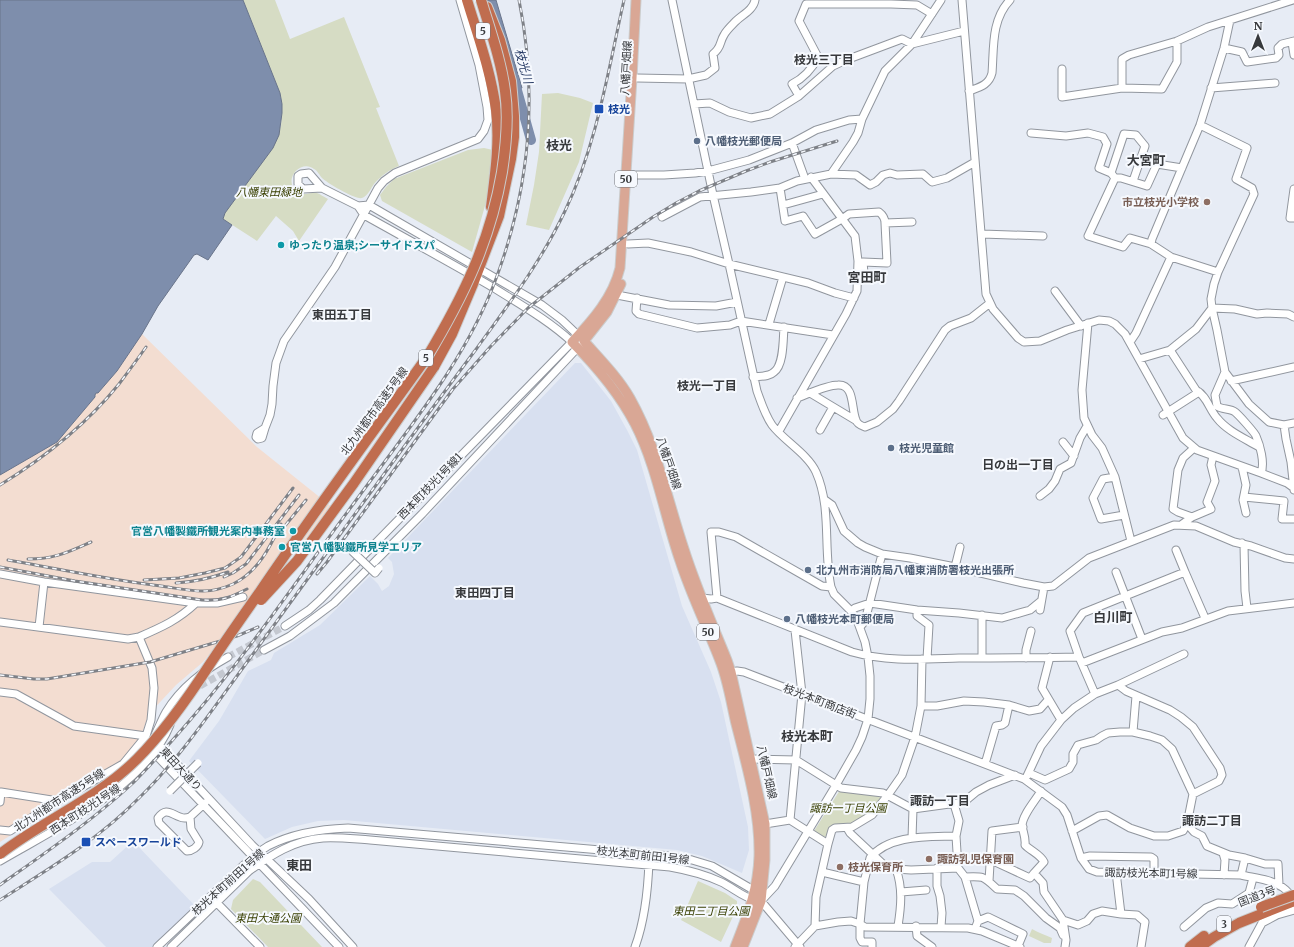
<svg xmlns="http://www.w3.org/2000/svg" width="1294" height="947" viewBox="0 0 1294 947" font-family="Merriweather,'Noto Sans JP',serif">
<rect width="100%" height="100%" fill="#e7ecf5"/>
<path fill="#d8e0f0" d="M575 363H581L611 401 627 430 637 450 682 606 711 672 721 702 748 827 749 850 742 873 702 856 677 850 344 820 318 821 292 827 265 839 189 761 219 721 248 671 271 660 274 653 320 625 370 576 378 584 382 591 389 586 394 574 392 562 388 558Z
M133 841 197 908 154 947H106L49 889 92 862H110Z"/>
<path fill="#f3ddd1" d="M142 334 257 447 332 507 203 662 176 685 148 715 144 728 133 752 106 775 0 842V475L57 442 95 397V395L96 393H98L117 371Z"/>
<path fill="#d6dcc4" d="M243 0H275L290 39 344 17 380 107 376 108 399 166C389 170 381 176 374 184 371 188 368 196 362 198 356 200 327 183 322 178 319 175 318 171 314 169 301 159 283 179 296 191 305 197 309 192 317 193 320 194 324 197 328 199L299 241 293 231 276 216 257 241 223 219 225 213 281 126 282 104 280 93Z
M558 93 580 98 593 103 579 162 549 230 526 225 534 185 539 152 542 94Z
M484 148 493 150 488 195 472 252 382 201 380 195 386 187 394 179 468 150Z
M840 790 879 795 882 797V799L871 812 850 825H834L831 827 826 836 824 838 814 831Z
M253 879 260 882 322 947H268L231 909 233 900Z
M698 881 725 893 737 901V908L721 942 681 920Z
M1032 929C1039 933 1046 935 1052 938L1051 943H1044L1029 936Z"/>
<path fill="#7e8eac" stroke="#69748a" d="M0 0H243L280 93 282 104V113L279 135 273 148 225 213 223 219 232 225 208 260 197 254 194 255 158 306 142 334 117 371 98 393H96L95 395V397L57 442 0 475Z
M485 0H496L522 88 513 90Z"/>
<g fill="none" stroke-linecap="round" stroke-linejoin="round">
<path stroke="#7e8eac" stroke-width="10" d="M513 76 531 140"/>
<path stroke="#c4c8d0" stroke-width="7" stroke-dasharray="7 3.5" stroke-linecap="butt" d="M228 657 285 626
M200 686 264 650"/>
<g stroke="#91969e" stroke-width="9">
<path id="minor" d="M672 0 708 171 713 195 729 264 757 391C761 402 765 415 772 425 783 440 808 454 816 472 832 508 823 549 831 587L834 594 851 611 857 620 865 642 868 657 870 676V699L868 719 862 737 856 750 836 785 775 886 761 901
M962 0 986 294 993 309 1018 338 1024 342 1040 341 1067 330 1099 320 1109 321 1115 324 1125 334 1183 438 1197 450 1261 473 1287 483 1294 488
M1292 42 1294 55
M1224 48 1242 52 1247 62 1276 58 1279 55 1278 48 1282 44 1294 41
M1062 69V97L1122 88 1162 89 1177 62V41
M637 78 688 79 706 75 715 68 713 54C722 47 719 43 724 35 726 31 731 26 734 23 741 15 753 11 755 0
M1122 88V59L1129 55 1177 41 1208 27 1293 0
M1211 88 1275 83
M969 91C980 87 989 85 992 73 994 48 991 20 1010 0
M799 96 792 84C804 78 812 69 818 57L799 21 806 4H891L917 5 932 14
M694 104 710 103 729 112 751 118 770 114 799 96 833 66 846 60 902 39 912 44 964 31
M1200 125 1247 148 1236 179 1252 188 1254 194 1218 272 1214 284 1211 299 1212 308 1217 330 1225 372 1249 404 1269 422 1284 425 1294 423
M1031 133 1066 136 1088 133 1103 137 1107 144 1099 168 1111 173 1115 178H1121L1147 186 1157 164 1182 168
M792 143 805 179
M1111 173 1124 134 1136 135 1145 146 1133 181
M831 174 853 142 858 133 862 119 885 71 912 44 941 0
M632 175H664L695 173 708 171 749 160 792 143 816 130 849 120 862 119
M1115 178 1088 236 1123 247 1130 238 1151 244 1171 257 1218 272
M780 188 785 221 803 216 815 234 842 219 849 214 879 212C883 215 885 218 885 223
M1294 189 1290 218H1294
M783 205 823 194
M662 217 700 197 751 192 780 188 797 181 831 174 856 175 870 185 876 182 883 175 890 173 897 175 923 174 932 182 947 178 975 162
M982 234 1043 236
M628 244 648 243 691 252 729 264 808 283 835 293 854 298
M1151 244 1152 239 1200 125 1224 48 1230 20
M858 282 864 273 863 262 887 263 885 223 912 222
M1055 291 1081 326
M617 295 669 305 716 306 737 302
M637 298 636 311 639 314 697 328 730 325 741 321 833 335
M1212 308 1235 309 1257 314 1267 313 1288 314 1294 317
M1088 323 1082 390 1084 418 1092 435 1102 448 1115 477 1131 541
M769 324 783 277
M1130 342 1136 333 1171 257
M1170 350 1196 390C1207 396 1209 409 1217 418 1227 431 1246 439 1259 447
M1139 359 1170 350 1196 329 1212 308
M1225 372 1215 395 1217 406C1222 410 1230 408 1235 412 1238 414 1255 433 1256 436 1260 445 1265 463 1261 473
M753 377C760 376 769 377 774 372 784 365 783 339 784 327
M1231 381 1294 367
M810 393 855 420
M797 398C808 394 827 385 838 385 855 384 851 409 856 420 857 424 862 426 865 427L877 422 893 409 899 401 945 330 950 326 971 318 990 303
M1163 415 1199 392
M1284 425 1286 439 1291 462 1294 490
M265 428 270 415 272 404 273 386 276 363 284 341 335 267 378 188 384 181 395 173 478 139 484 131 488 120 487 107 479 65 460 0
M265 428 262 438 258 439 256 437 257 433Z
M820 430 833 407
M779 431 846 314 857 291 858 261 855 236 811 177
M1063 442 1074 456
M1242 467 1246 485 1243 500 1246 513
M1115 477 1103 479 1093 498 1101 519 1124 515
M1040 496 1049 489 1055 481 1060 469 1071 463 1080 438 1087 426
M1244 497 1284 501 1282 519H1294
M825 500 832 505 844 531 858 543 865 547 882 554 910 558 955 567 1023 583 1044 587 1053 586 1089 558 1174 525 1196 526 1234 542 1251 546 1285 558 1294 559
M1192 517 1178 512 1173 509 1178 470 1183 458 1194 448
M1181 525 1192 517 1211 509 1207 502 1215 481 1211 465 1213 456
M1242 543 1244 545 1245 591 1247 608
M1176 550 1185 572
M955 567 960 547
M1116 572 1142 639
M0 574 44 582 196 603H217L243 597
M702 598 711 599 717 598 852 652C887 662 923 659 959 658 999 658 1039 658 1079 657
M717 598 711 532H719L736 537 822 586 831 587
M917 610V616L929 625 927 659
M1040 610 1044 587
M851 611 855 608 870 603 917 610 959 613 1002 618 1030 610 1041 601
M982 615V658
M0 622 128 639 139 637
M285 626 309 610 320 600 572 342C548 320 521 305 494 288 451 263 407 239 364 215L358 206 322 188 309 173 301 174 298 176V184L303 189 322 188
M39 627 44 582
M860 627 865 621 882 554
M795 630 802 694 790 820 828 844
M264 650 290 636 334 603 422 514 584 341 562 320 542 305 369 205 358 206
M1050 657 1042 688 1061 720
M1026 658V650L1031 631
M1082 663 1162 632 1182 628 1228 611 1294 603
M726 673 737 671 744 672 1024 779 1062 807 1067 815 1081 858 1089 869 1097 872 1241 875C1254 878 1271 879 1282 887 1287 890 1290 895 1294 899
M1118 685 1184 654
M0 692 16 694 74 726 146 736
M1095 694 1079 657 1070 631 1083 613 1185 572 1205 618
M921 706H937L964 701 984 702 1009 705 1029 711 1040 709 1048 700
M1133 732 1136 696
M155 735C159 727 162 719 166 712 181 687 203 671 228 657
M150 743 160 746 252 845 309 899 353 947
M150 743 154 753 339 947
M751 759 796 760 841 788 883 793 913 809 964 802 976 792 989 785 1015 775
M985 764 996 726 1002 725 1005 723 1009 705
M1029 773 1045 780 1069 769 1073 762V754L1078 745 1096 740 1102 736 1108 733 1120 732H1133L1150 736 1162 740 1172 749 1193 794 1187 824 1183 831 1168 836H1154L1130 828 1107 815 1099 816 1072 831
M1027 776 1041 746 1061 720 1074 708 1095 694 1118 685 1126 691 1170 710 1181 717 1193 727 1220 768 1222 775 1219 781 1193 794
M1041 791C1036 800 1022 815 1022 826 1023 832 1026 838 1025 845 1031 851 1041 855 1044 862L1034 873 1043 883 1044 892 1063 920 1066 940 1065 947
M0 802 1 792 58 801
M954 804 959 821 956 836 958 868 965 877 978 921 975 929
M190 817 191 829 199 842C198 847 192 851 187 851L159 823 158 818C166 807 171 814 180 817 184 819 187 818 190 817L205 803
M765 824 790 820
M1187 824 1194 832 1202 836 1207 846 1229 855 1245 858 1241 875
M847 828 850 833 883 864 896 869 911 870 958 868
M0 830 10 831 58 801 123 764 146 736 151 720 154 688 152 668 139 637C162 627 178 620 196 603
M912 838 913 809
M1223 853 1225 860 1224 875
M1081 858 1090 856 1151 857 1154 859V873
M1245 858 1265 864H1278L1279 885
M991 860 1030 878 1034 873
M0 861C56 828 145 787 170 725
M937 868V886L940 896 942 913 941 927
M896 869C903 888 901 907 898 926
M822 872 864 882
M965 877C984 876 983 876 997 889L1015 890 1024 896 1046 918 1060 928 1063 935
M989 881 992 831 1023 827
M901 892 926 890
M217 903 260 947
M1121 914 1137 915 1145 922 1141 947
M1063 920 1078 925 1087 921 1093 914 1102 911 1121 914 1116 872
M978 921 988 917 1023 934 1018 946
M815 926 816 897 828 844 832 830 835 828 852 827 872 815 888 795 902 775 915 737 921 706 922 659
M916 926 917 936 932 947
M1184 927 1206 908 1218 903 1232 904 1249 893 1253 878
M157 947C181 925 204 902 228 880 241 868 253 855 268 846 293 833 319 829 348 828L670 856 692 860 712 866 755 891 761 901 800 947
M171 947 249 871C271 855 294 840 323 838 338 837 354 839 370 840L670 867C687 870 704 874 721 882 732 887 745 899 756 900
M635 947C645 920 648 890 649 861
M795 947 815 926 838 922 851 921 860 924 865 927 968 928 982 931 1020 947
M872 947V942H862L860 938V924L864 882 870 858C889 834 929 837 956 836
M1249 947 1262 923 1277 915 1294 910"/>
</g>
<g stroke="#cbcccc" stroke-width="11">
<path id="major" d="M636 0 632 78 620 268C613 297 593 320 572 342 596 366 619 393 635 424 657 467 664 515 680 561 691 595 707 627 720 661 728 681 731 703 736 724 747 767 760 812 759 856 758 890 747 916 735 947
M621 284 607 312 584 341C600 359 618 377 630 398 657 446 667 498 684 549 696 587 712 623 727 660L731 672 765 824V860L761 901 743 947"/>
</g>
<g stroke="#cbcccc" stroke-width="12">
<path id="highway" d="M467 0C478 36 491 72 496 110 500 142 495 175 491 207
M434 367 452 334 473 284 499 216 511 159 514 137V116L511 81 500 40 487 7
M1190 947 1204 936
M1200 947 1214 937 1239 923 1294 901"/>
</g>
<use href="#minor" stroke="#fff" stroke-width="7"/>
<use href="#major" stroke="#d9a795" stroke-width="9"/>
<use href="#highway" stroke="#c06d4f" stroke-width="10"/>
<g stroke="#7e8187" stroke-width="3">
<path id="rail" d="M0 485C44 458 86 425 119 384 128 372 137 360 146 347
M280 532 306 500
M28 559C55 559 68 552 91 542
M8 560C59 569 110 580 161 586 175 588 189 591 203 591 213 591 224 588 233 584 258 572 270 547 281 524
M0 567 75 581 202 600C222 601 229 598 247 589
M317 574 327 562 453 389 491 346 528 308 580 267 653 217 676 203 699 191 746 171 770 162 837 141
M224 577 233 573 246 564 299 495
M144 580 179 578 205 573 225 568 241 557 293 488
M176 583C194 582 211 578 228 572
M0 675 34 679H47L150 662 237 636 258 627
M0 885C45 853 92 821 133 783 153 763 172 741 191 719 251 649 302 573 357 499 408 429 467 359 497 276 530 186 538 94 519 0
M0 900C50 868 98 840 140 797 180 758 212 710 245 665 292 600 339 535 387 470 417 429 447 388 477 348 509 304 542 260 565 211 597 144 608 71 624 0"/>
</g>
<use href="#rail" stroke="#f6f9fe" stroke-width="1.5" stroke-dasharray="4.5" stroke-linecap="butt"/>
<g stroke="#91969e" stroke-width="9" stroke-linecap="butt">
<path id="minor-bridge" d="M357 548 353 552 375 573 379 568
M170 791 198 763"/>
</g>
<g stroke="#cbcccc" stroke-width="12" stroke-linecap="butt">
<path id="highway-bridge" d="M261 600 297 561 354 483 434 367
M0 854C44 820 97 799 137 759 165 731 188 698 210 664 226 640 242 617 259 593 313 513 371 435 427 357 463 297 490 242 502 172 506 146 509 118 505 91 501 60 490 30 481 0
M1261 907 1294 895"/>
</g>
<use href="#minor-bridge" stroke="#fff" stroke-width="7"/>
<use href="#highway-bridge" stroke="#c06d4f" stroke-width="10"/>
</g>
<g fill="#1a4fb4" stroke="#f6f9fe" stroke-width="1.5">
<rect x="594" y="104" width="10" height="10" rx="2"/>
<rect x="81" y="837" width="10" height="10" rx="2"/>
</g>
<g fill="#5c6f8a" stroke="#f6f9fe" stroke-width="1.5">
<circle cx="697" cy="141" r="4"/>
<circle cx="891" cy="448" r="4"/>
<circle cx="808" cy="570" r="4"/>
<circle cx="787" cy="619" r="4"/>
</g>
<g fill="#8d6e63" stroke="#f6f9fe" stroke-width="1.5">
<circle cx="1207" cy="202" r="4"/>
<circle cx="929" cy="859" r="4"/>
<circle cx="840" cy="867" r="4"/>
</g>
<g fill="#0f9aa8" stroke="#f6f9fe" stroke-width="1.5">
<circle cx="281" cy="245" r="4"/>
<circle cx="293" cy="531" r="4"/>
<circle cx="282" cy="547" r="4"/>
</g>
<g text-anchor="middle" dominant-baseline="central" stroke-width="4" stroke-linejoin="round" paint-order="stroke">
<g fill="#f6f9fe" stroke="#707376" stroke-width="1">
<rect x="476" y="23" width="14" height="16" rx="3"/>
<rect x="615" y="171" width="22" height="16" rx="3"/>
<rect x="419" y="350" width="14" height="16" rx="3"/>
<rect x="697" y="624" width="22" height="16" rx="3"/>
<rect x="1217" y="916" width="14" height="16" rx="3"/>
</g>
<g font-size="10" font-weight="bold" fill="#37393c">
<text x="483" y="31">5</text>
<text x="626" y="179">50</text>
<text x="426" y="358">5</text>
<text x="708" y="632">50</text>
<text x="1224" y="924">3</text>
</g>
<g font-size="11" fill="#37393c" stroke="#f6f9fe">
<text transform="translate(626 68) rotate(-87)">八幡戸畑線</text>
<text transform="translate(374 411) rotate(-54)">北九州都市高速5号線</text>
<text transform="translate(669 463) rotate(71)">八幡戸畑線</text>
<text transform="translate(430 486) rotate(-46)">西本町枝光1号線1</text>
<text transform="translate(820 701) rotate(21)">枝光本町商店街</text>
<text transform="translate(181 769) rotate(47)">東田大通り</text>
<text transform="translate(767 772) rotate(77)">八幡戸畑線</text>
<text transform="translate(59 800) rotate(-33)">北九州都市高速5号線</text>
<text transform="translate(85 809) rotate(-33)">西本町枝光1号線</text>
<text transform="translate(643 855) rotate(6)">枝光本町前田1号線</text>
<text transform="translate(1151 873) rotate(1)">諏訪枝光本町1号線</text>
<text transform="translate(228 882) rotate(-42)">枝光本町前田1号線</text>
<text transform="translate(1257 896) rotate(-21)">国道3号</text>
</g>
<g font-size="11" font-weight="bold" fill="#164399" stroke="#f6f9fe" text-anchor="start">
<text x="608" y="109">枝光</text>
<text x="95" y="842">スペースワールド</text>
</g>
<g font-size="11" font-weight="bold" fill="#4e5e75" stroke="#f6f9fe" text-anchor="start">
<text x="705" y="141">八幡枝光郵便局</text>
<text x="899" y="448">枝光児童館</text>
<text x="816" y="570">北九州市消防局八幡東消防署枝光出張所</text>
<text x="795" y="619">八幡枝光本町郵便局</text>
</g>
<g font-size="11" font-style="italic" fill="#383f01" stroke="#f6f9fe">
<text x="269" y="192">八幡東田緑地</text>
<text x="848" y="808">諏訪一丁目公園</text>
<text x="711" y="911">東田三丁目公園</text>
<text x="268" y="918">東田大通公園</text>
</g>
<g font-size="11" font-weight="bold" fill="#785e54" stroke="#f6f9fe" text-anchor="start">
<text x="1199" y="202" text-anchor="end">市立枝光小学校</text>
<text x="937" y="859">諏訪乳児保育園</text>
<text x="848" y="867">枝光保育所</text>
</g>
<g font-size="11" font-weight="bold" fill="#0d838f" stroke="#f6f9fe" text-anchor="start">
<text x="289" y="245">ゆったり温泉;シーサイドスパ</text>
<text x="285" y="531" text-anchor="end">官営八幡製鐵所観光案内事務室</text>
<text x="290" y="547">官営八幡製鐵所見学エリア</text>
</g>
<g font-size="12" font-weight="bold" fill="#37393c" stroke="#f6f9fe">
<text x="824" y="59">枝光三丁目</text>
<text x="342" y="314">東田五丁目</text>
<text x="707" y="385">枝光一丁目</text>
<text x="1018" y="464">日の出一丁目</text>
<text x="485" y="592">東田四丁目</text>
<text x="940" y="800">諏訪一丁目</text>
<text x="1212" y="820">諏訪二丁目</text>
</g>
<g font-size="12" font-style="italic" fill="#243863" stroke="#f6f9fe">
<text transform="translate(524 66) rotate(74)">枝光川</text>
</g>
<g font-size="13" font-weight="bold" fill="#37393c" stroke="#f6f9fe">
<text x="559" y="145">枝光</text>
<text x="1146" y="160">大宮町</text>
<text x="867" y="277">宮田町</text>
<text x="1113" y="617">白川町</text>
<text x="807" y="736">枝光本町</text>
<text x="299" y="865">東田</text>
</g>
</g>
<g transform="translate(1258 36)" stroke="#f6f9fe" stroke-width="3" paint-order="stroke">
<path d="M0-3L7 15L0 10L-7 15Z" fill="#37393c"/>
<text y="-6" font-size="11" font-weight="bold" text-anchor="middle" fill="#37393c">N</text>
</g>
</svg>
